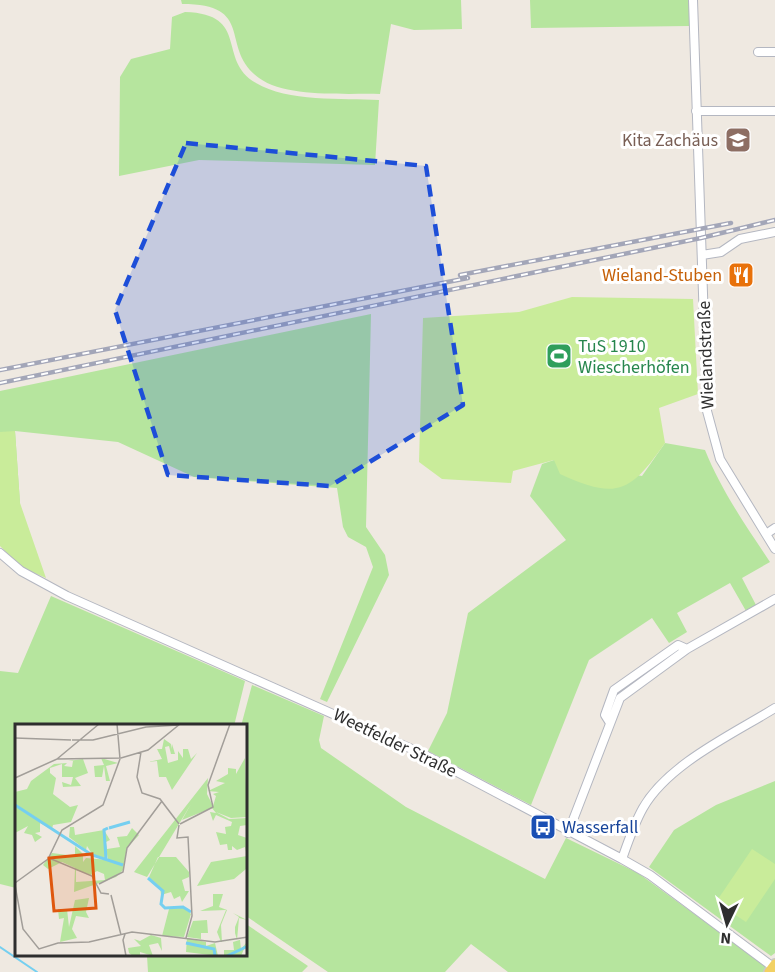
<svg xmlns="http://www.w3.org/2000/svg" width="775" height="972" viewBox="0 0 775 972" font-family="'Source Sans 3',sans-serif">
<rect width="100%" height="100%" fill="#efe9e1"/>
<path fill="#b6e59e" d="M181 0H461L462 29 414 30 391 24 380 94C347 93 286 98 259 78 218 48 257 4 182 4Z
M530 0H689V26L531 28Z
M185 12C251 14 216 60 256 83 287 102 343 98 379 100L375 165 199 160 119 176 120 77 131 59 170 49 172 17Z
M371 314 366 527 385 555 389 575 327 702 320 699 373 567 366 547 348 537 343 527 337 488 194 477 118 442 15 431 20 503 0 507V391Z
M665 443 705 450C721 490 746 526 770 562L742 578 756 605 746 611 730 583 677 613 687 632 669 643 652 618 589 660 531 805 428 751 447 713 468 613 566 540 530 496 542 464 554 460 642 476Z
M51 596 245 681 234 726H16V888L0 884V671L18 673Z
M252 685 324 716 319 740 321 748 406 807 545 879 566 838 638 873 770 969 767 972H508L471 944 445 972H328L246 916V726H241Z
M775 781V953L771 956 649 867 674 830 716 805Z
M246 924 308 966 302 972H148L147 956H246Z"/>
<path fill="#c9ec9a" d="M572 297 693 299 698 394 659 408 665 443C630 493 617 500 560 474L554 460 513 471 511 483 442 479 419 462 423 318 519 312Z
M15 431 20 503 46 578 21 567 0 546V432Z
M752 849 775 864V879L746 922 716 902Z"/>
<g fill="none" stroke-linecap="round" stroke-linejoin="round">
<path stroke="#75cff0" stroke-width="2" d="M0 947 37 972"/>
<g stroke="#b4b7c1" stroke-width="10">
<path id="minor" d="M693 0 707 411 720 459 775 549
M758 52H775
M696 111H775
M702 255 721 252 740 239 775 232
M766 534 775 528
M0 553 21 571 67 596 423 754 622 859 650 875 773 967
M610 723 605 715 614 690 678 645 687 649
M568 833 620 698 687 649 775 599
M622 859C628 842 634 824 643 808 668 764 733 734 775 708"/>
</g>
<g stroke="#c9c9c9" stroke-width="12">
<path id="major" d="M769 972 775 964"/>
</g>
<use href="#minor" stroke="#fff" stroke-width="8"/>
<use href="#major" stroke="#f2d163" stroke-width="9"/>
<g stroke="#a3a6b8" stroke-width="4.5">
<path id="rail" d="M460 275 731 223
M0 370 468 278
M0 383 701 238 775 220"/>
</g>
<use href="#rail" stroke="#fff" stroke-width="2" stroke-dasharray="7" stroke-linecap="butt"/>
</g>
<path fill="#1d4ed8" fill-opacity="0.2" stroke="#1d4ed8" stroke-width="4.5" stroke-dasharray="12 8" stroke-linejoin="round" d="M186 143 426 166 463 405 330 486 168 475 115 310Z"/>
<defs>
<g id="school-square" transform="scale(1.35)"><rect x="-9" y="-9" width="18" height="18" rx="4" fill="#8d6e63" stroke="#fff"/><path d="M0-5L7-2L0 1L-7-2ZM-4 1L0 2.5L4 1V4Q0 6-4 4Z" fill="#fff"/></g>
<g id="restaurant-square" transform="scale(1.35)"><rect x="-9" y="-9" width="18" height="18" rx="4" fill="#e8710a" stroke="#fff"/><path d="M-5-6h1v4h1v-4h1v4h1v-4h1v5L-1.5 .5V6h-2V.5L-5-1ZM5-6V6H3V1.5H1.5Q1.5-4 5-6Z" fill="#fff"/></g>
<g id="stadium-square" transform="scale(1.35)"><rect x="-9" y="-9" width="18" height="18" rx="4" fill="#2e9e5b" stroke="#fff"/><path d="M0-5a6.5 5 0 1 0 0 10a6.5 5 0 1 0 0-10ZM-3.5-1.8h7v3.6h-7Z" fill="#fff"/></g>
<g id="bus-square" transform="scale(1.35)"><rect x="-9" y="-9" width="18" height="18" rx="4" fill="#1a4fb4" stroke="#fff"/><path d="M-5-6H5V4H4V6H2V4H-2V6H-4V4H-5ZM-3.5-4V0h7V-4ZM-3.5 1.2v1.5H-2V1.2ZM2 1.2v1.5H3.5V1.2Z" fill="#fff"/></g>
</defs>
<g fill-rule="evenodd">
<use href="#school-square" x="738" y="140"/>
<use href="#restaurant-square" x="741" y="275"/>
<use href="#stadium-square" x="559" y="356"/>
<use href="#bus-square" x="543" y="827"/>
</g>
<g text-anchor="middle" dominant-baseline="central" stroke-width="6" stroke-linejoin="round" paint-order="stroke">
<g font-size="18" fill="#785e54" stroke="#fff" text-anchor="end">
<text x="718" y="140">Kita Zachäus</text>
</g>
<g font-size="18" fill="#c56008" stroke="#fff" text-anchor="end">
<text x="722" y="275">Wieland-Stuben</text>
</g>
<g font-size="18" fill="#27864d" stroke="#fff" text-anchor="start">
<text x="578" y="346">TuS 1910<tspan x="578" dy="21">Wiescherhöfen</tspan></text>
</g>
<g font-size="18" fill="#2e2e2e" stroke="#fff">
<text transform="translate(706 355) rotate(-92)">Wielandstraße</text>
<text transform="translate(395 743) rotate(26)">Weetfelder Straße</text>
</g>
<g font-size="18" fill="#164399" stroke="#fff" text-anchor="start">
<text x="562" y="827">Wasserfall</text>
</g>
</g>
<g transform="translate(15 724)">
<rect width="232" height="232" fill="#efe9e1"/>
<path d="M149 15 156 20V25L157 20 160 30H156L154 22 150 23 153 39 163 36V27L168 34V25H173L176 35 182 29 157 66 151 53H144L142 37 133 38 147 35 142 25H147ZM86 34 103 39 91 42 95 57H91L89 42 87 53H80L79 42 89 41ZM230 34 232 93 216 94 201 88 214 95 232 94V101L225 102 223 111 232 114 231 145 219 155 182 162 196 138 232 132 230 123 222 126 217 122V126H213L212 120 205 121 201 108 211 110 210 103 216 102 217 98 201 91 198 97 195 88 201 89 197 84 167 96 176 80 132 153 119 148 193 54 192 70 198 82 201 72 198 70 204 68 193 67 210 59 201 57 213 50V44L221 45V50ZM68 35 73 49 60 54 66 62 48 63 47 58 56 61 58 53H47V40L35 44V49L41 54 38 70 55 83 63 81 56 98 38 101 37 105 25 99V108L20 109 27 113 20 118 17 111 9 109 13 102 0 109V68L12 65 16 57 39 40 52 39 49 42 57 43 58 37H53ZM55 103H59L60 111 89 106 95 116 91 118 92 125 105 123 102 113 112 112 117 104 124 111 112 124 108 146 101 153 59 168 60 144 47 138 33 145 28 141 37 129 60 132V122L68 130V138L71 134 93 136 92 130 90 134 77 130 72 122 71 126 54 113ZM61 146 76 151 82 147 89 150 90 156 61 158ZM143 133H161L174 148V153L167 156 170 167H174L167 178 165 172 159 175 156 168 146 171 145 163 134 153ZM198 170H208L204 183 212 186 206 201 207 218 222 216 220 209V203L224 193 218 189 232 196 224 194 222 216 206 218 202 208 211 186 185 187 198 182ZM74 174 71 188 74 194 61 192 57 205 62 214 45 218 49 194 44 195 43 185H52L54 203 60 176ZM168 183 176 190 169 213 147 212 154 185ZM192 196 193 209H186V215L172 213 178 197ZM136 211 146 214 147 227 143 219 134 221 138 232 125 228V232H118L114 229 113 224 126 222 119 215 125 217ZM172 214 191 218V222L200 219 203 232 171 228ZM231 214 225 216 226 225 232 218 226 232H209V226H219L218 218Z" fill="#b6e59e" fill-rule="evenodd"/>
<path fill="none" stroke="#75cff0" stroke-width="3" d="M0 81 77 131 108 141M94 104 115 98M91 135 89 106 93 104M133 154 148 167 146 180 150 184 168 183 176 188M171 219 199 225 200 232M212 232 233 222"/>
<path fill="none" stroke="#a29e99" stroke-width="1.5" d="M0 14 56 16M57 16H78L131 3 163 1M126 28 122 53 127 69 145 75 164 100M42 35 84 0M0 54 42 35 106 34 133 26 165 0M165 100 198 83 193 61 215 0M164 101 162 114 173 113 177 192 171 214M34 134 77 152 86 169 94 170M0 159 33 135 47 106 88 81 105 35 102 0M84 160 108 148 112 124 147 77M0 161 8 205 24 225 43 219 74 218 117 208 200 218 233 213M96 171 106 211M110 210 108 216 111 232"/>
<path fill="#df570e" fill-opacity="0.15" stroke="#df570e" stroke-width="3" d="M77 130 81 184 39 187 34 134Z"/>
<rect width="232" height="232" fill="none" stroke="#2e2e2e" stroke-width="3"/>
</g>
<g transform="translate(727 924) rotate(185)" stroke="#ffffff" stroke-width="4.5" paint-order="stroke">
<path d="M0-4.5L10 22L0 15L-10 22Z" fill="#2e2e2e"/>
<text y="-9" font-size="16" font-weight="bold" text-anchor="middle" fill="#2e2e2e">N</text>
</g>
</svg>
